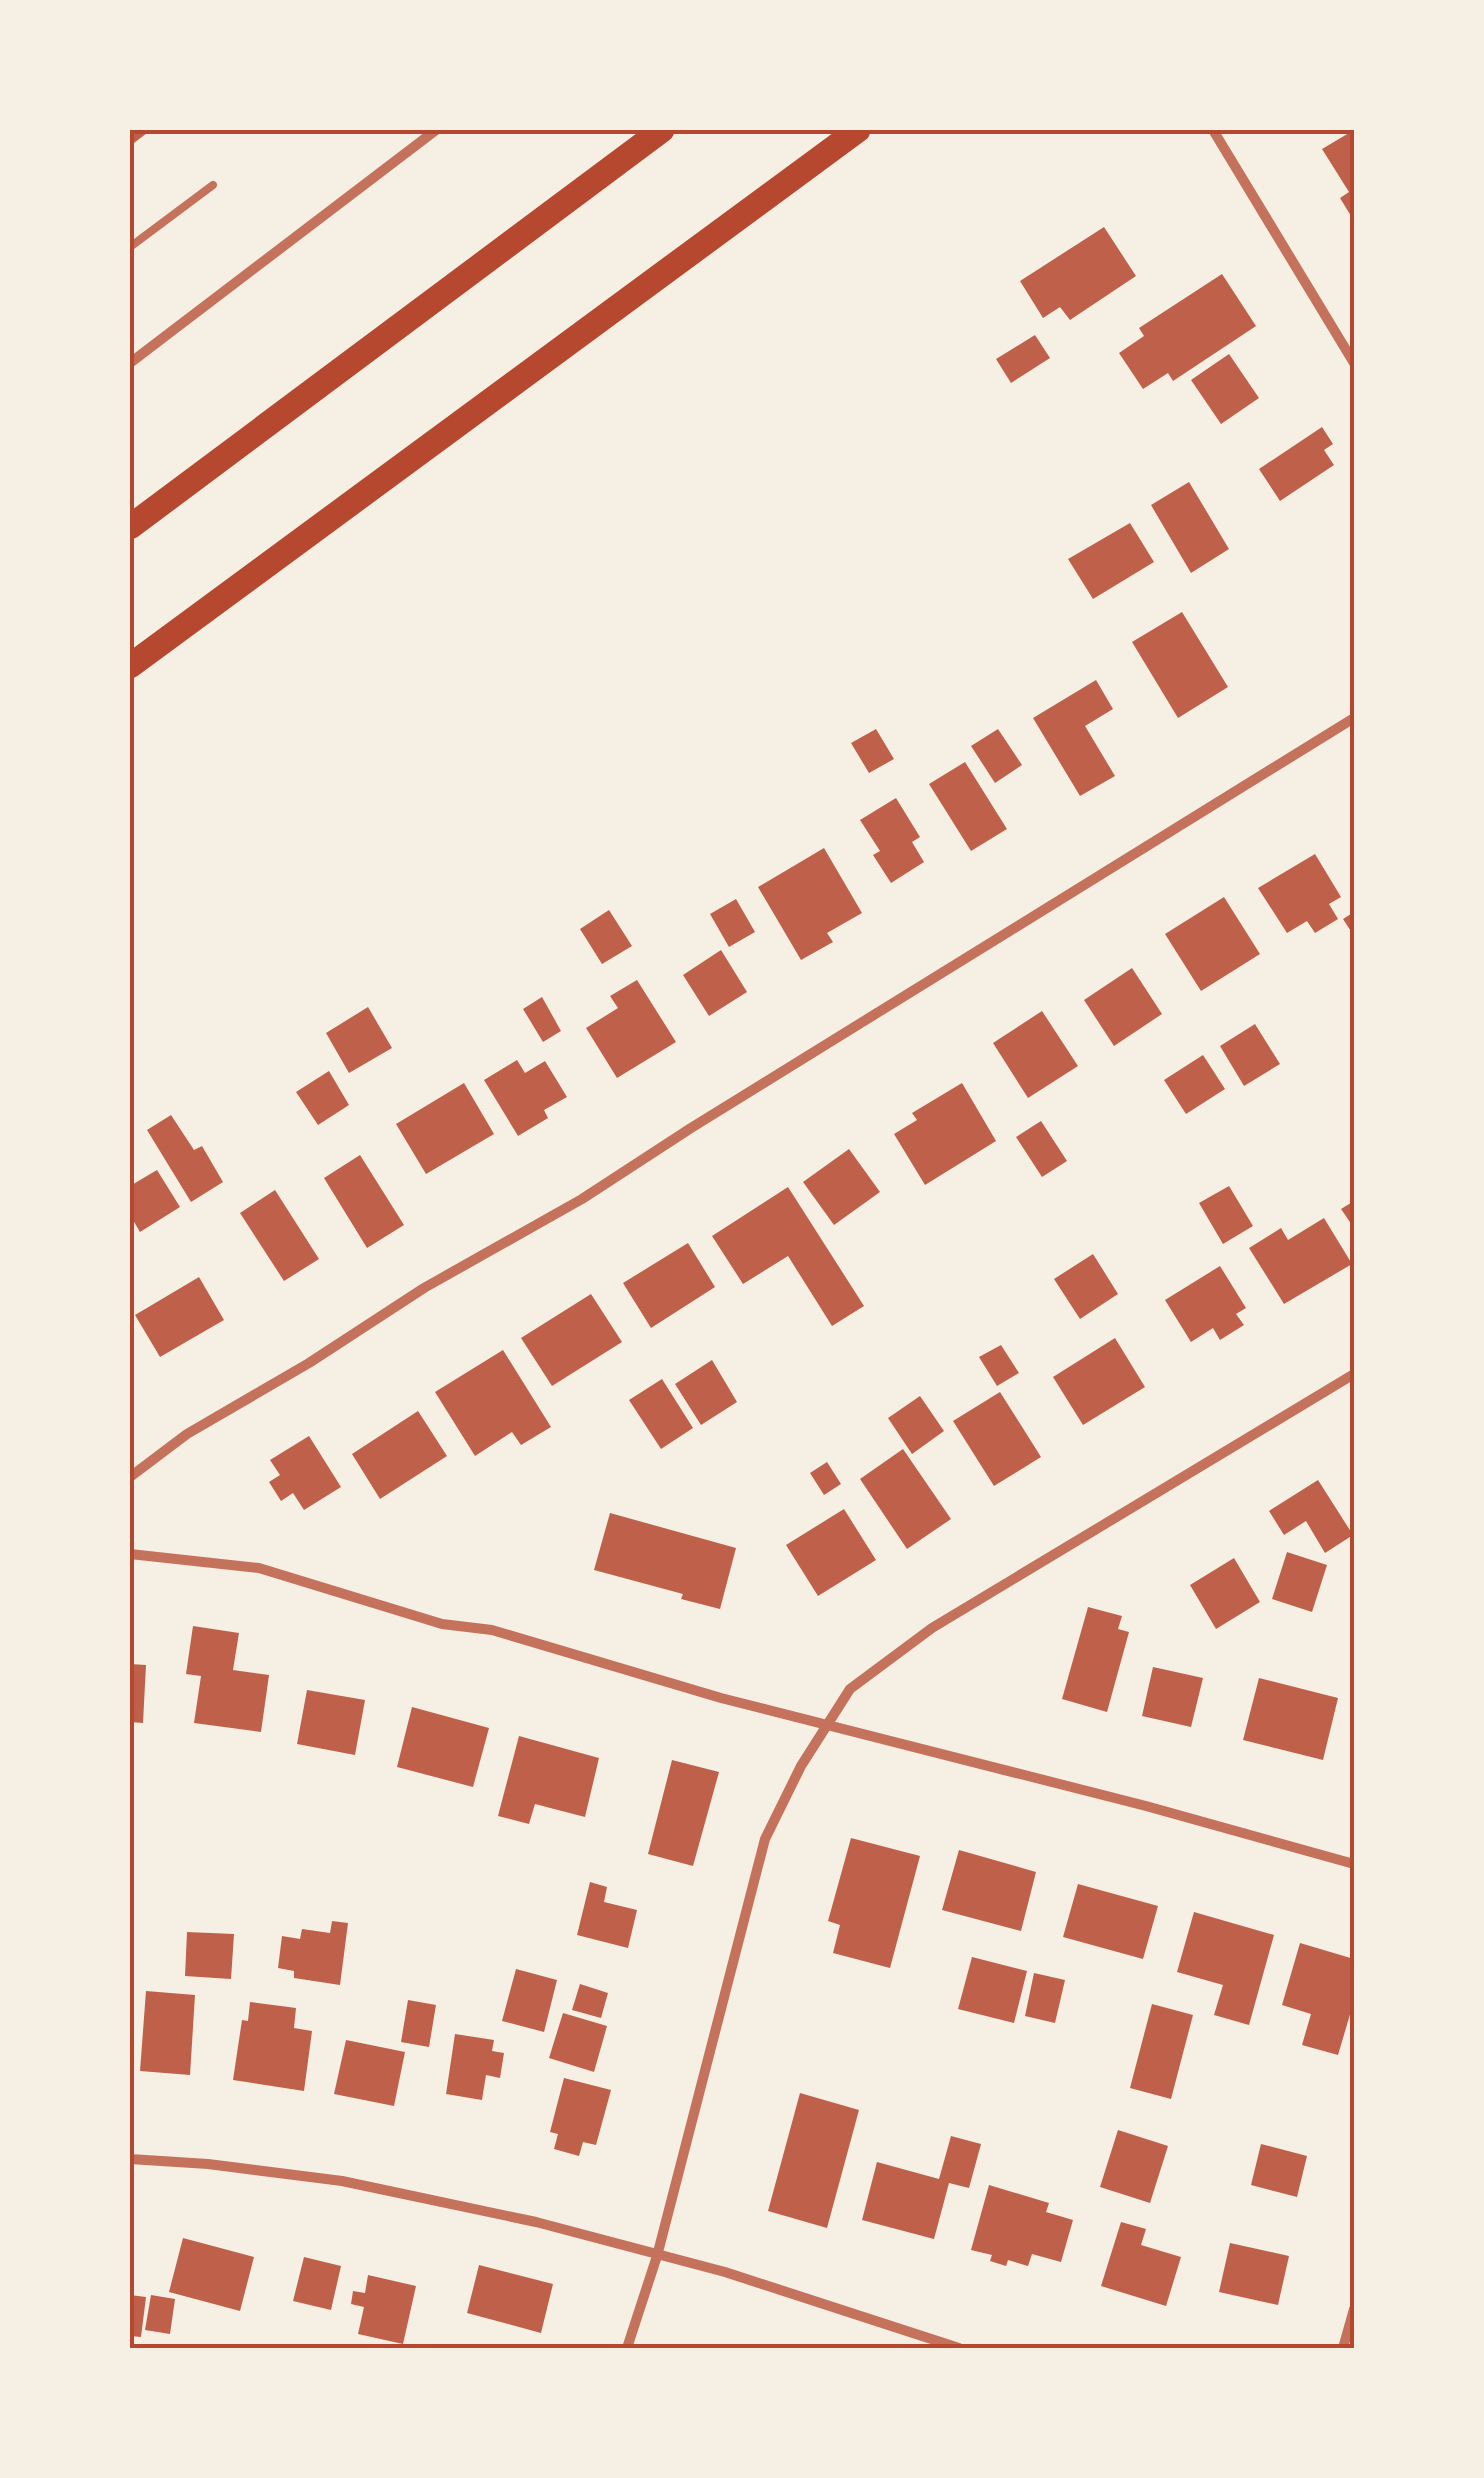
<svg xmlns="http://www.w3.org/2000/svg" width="1484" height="2478" viewBox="0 0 1484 2478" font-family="'Asap Condensed',sans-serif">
<rect width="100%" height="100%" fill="#f6efe4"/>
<path fill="#bf614a" d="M130 130H151L130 146Z
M1354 130V214L1351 216 1340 198 1349 192 1322 149Z
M1104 227 1136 276 1070 320 1060 307 1043 318 1020 281Z
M1222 274 1256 326 1173 381 1168 373 1143 389 1119 353 1144 336 1139 328Z
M1035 335 1050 358 1011 383 996 359Z
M1229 354 1259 398 1221 424 1191 380Z
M1322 427 1333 444 1324 450 1334 465 1280 501 1259 469Z
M1189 482 1229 549 1191 573 1151 505Z
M1130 523 1154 562 1093 599 1068 559Z
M1182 612 1228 687 1178 718 1132 642Z
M1096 680 1113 709 1085 726 1115 776 1080 796 1033 718Z
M876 729 894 759 869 773 851 743Z
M998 729 1022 765 995 783 971 746Z
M965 762 1007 829 971 851 929 784Z
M896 798 920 837 912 842 924 862 891 883 873 855 880 851 860 820Z
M824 848 862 913 827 933 833 942 801 960 758 887Z
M1315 854 1341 897 1329 904 1338 919 1315 933 1307 921 1287 933 1258 888Z
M1224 897 1260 954 1201 991 1165 934Z
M736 899 755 932 729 947 710 914Z
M609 910 632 946 602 964 580 929Z
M1354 912V936L1343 919Z
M721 950 747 992 709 1016 683 975Z
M1132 968 1162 1014 1114 1046 1084 1000Z
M637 980 676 1042 617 1078 586 1028 618 1008 610 996Z
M542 997 561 1031 543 1042 523 1009Z
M368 1007 392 1048 349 1073 326 1033Z
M1042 1011 1078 1066 1028 1098 993 1043Z
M1255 1024 1280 1064 1244 1086 1220 1046Z
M1203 1055 1225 1089 1186 1114 1164 1080Z
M517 1060 525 1073 545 1061 567 1097 544 1110 548 1118 518 1136 484 1080Z
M329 1071 349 1105 318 1125 296 1092Z
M464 1083 494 1134 426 1174 396 1124Z
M962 1083 996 1141 925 1185 894 1134 917 1120 912 1113Z
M171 1115 194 1150 202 1146 223 1182 191 1202 147 1130Z
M1041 1121 1067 1161 1042 1177 1016 1137Z
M849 1149 880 1192 834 1225 803 1182Z
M360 1155 404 1225 367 1248 324 1178Z
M157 1170 180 1207 140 1232 130 1215V1186Z
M1229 1186 1253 1226 1223 1244 1199 1203Z
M788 1187 864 1306 832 1326 788 1256 743 1284 712 1236Z
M275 1190 319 1259 284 1281 240 1213Z
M1354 1201V1228L1341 1209Z
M1324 1218 1352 1264 1284 1304 1249 1248 1281 1228 1288 1240Z
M688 1243 715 1287 651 1328 623 1283Z
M1093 1254 1118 1294 1080 1319 1054 1279Z
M1220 1266 1246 1308 1236 1314 1244 1325 1220 1340 1213 1328 1191 1342 1165 1300Z
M199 1277 224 1320 160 1357 135 1315Z
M591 1294 622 1342 552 1386 521 1338Z
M1115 1338 1145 1387 1083 1425 1053 1377Z
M1001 1345 1019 1373 997 1386 979 1357Z
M503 1350 551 1427 521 1445 512 1432 475 1456 435 1392Z
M712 1360 737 1402 701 1425 675 1384Z
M662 1379 693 1428 661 1449 629 1400Z
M1000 1392 1041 1457 994 1486 953 1421Z
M920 1396 944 1431 912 1454 888 1418Z
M418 1411 447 1456 380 1499 352 1454Z
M309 1436 341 1487 304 1510 293 1493 281 1501 269 1482 280 1475 270 1460Z
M903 1449 951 1519 907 1549 860 1479Z
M827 1462 841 1484 824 1495 810 1473Z
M1318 1480 1353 1535 1325 1553 1306 1521 1284 1535 1269 1511Z
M844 1509 876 1560 818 1596 786 1545Z
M610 1513 736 1548 720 1609 681 1599 683 1594 594 1570Z
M1287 1552 1327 1565 1312 1612 1272 1599Z
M1234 1558 1260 1602 1216 1629 1190 1585Z
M1088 1607 1122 1616 1118 1629 1129 1632 1107 1712 1062 1699Z
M193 1626 239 1633 233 1670 269 1675 261 1732 194 1723 201 1676 186 1674Z
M130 1664 146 1665 143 1723 130 1722Z
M1153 1667 1203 1678 1191 1727 1142 1716Z
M1259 1678 1338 1698 1323 1760 1243 1740Z
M307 1690 365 1700 355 1755 297 1744Z
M412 1707 489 1728 473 1787 397 1767Z
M519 1736 599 1758 585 1817 535 1804 529 1824 498 1816Z
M672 1760 719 1772 693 1866 648 1854Z
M851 1838 920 1856 890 1968 833 1953 840 1925 828 1921Z
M959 1850 1036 1872 1021 1931 942 1910Z
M590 1882 607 1887 604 1902 637 1910 628 1948 577 1935Z
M1078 1884 1158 1906 1143 1959 1063 1937Z
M1194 1912 1274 1935 1249 2025 1214 2015 1223 1985 1177 1972Z
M332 1921 348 1923 340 1985 294 1978V1971L278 1968 282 1936 300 1939 302 1929 330 1933Z
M187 1932 234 1934 231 1979 185 1976Z
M1300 1943 1354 1959V2001L1338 2055 1302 2045 1311 2014 1282 2005Z
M972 1957 1027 1971 1014 2023 958 2009Z
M516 1969 557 1980 544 2032 502 2021Z
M1034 1973 1065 1980 1055 2023 1025 2016Z
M580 1984 608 1993 601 2018 572 2010Z
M146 1991 195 1995 190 2075 140 2071Z
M408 2000 436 2005 429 2047 401 2042Z
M250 2002 296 2008 294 2028 312 2031 304 2091 233 2080 242 2020 248 2021Z
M1152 2004 1193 2015 1171 2099 1130 2088Z
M563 2013 607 2026 594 2072 549 2058Z
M455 2034 494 2040 492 2051 504 2053 500 2078 486 2075 482 2100 446 2094Z
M346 2040 405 2052 394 2106 334 2094Z
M564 2078 611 2090 596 2145 583 2142 579 2156 554 2149 558 2134 550 2132Z
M800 2093 859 2110 827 2228 768 2211Z
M1118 2130 1168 2146 1150 2203 1100 2187Z
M951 2136 981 2144 969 2188 949 2183 934 2239 862 2220 877 2162 939 2179Z
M1261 2144 1307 2156 1297 2197 1251 2185Z
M989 2185 1049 2203 1046 2212 1073 2220 1061 2262 1032 2254 1028 2266 1008 2260 1006 2266 990 2261 992 2255 971 2250Z
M1121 2222 1146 2229 1141 2245 1181 2257 1166 2306 1101 2286Z
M183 2238 254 2257 240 2311 169 2292Z
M1230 2243 1289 2256 1278 2305 1219 2292Z
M304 2257 341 2266 331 2310 293 2301Z
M479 2265 553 2284 541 2333 467 2313Z
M368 2275 416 2286 403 2344 358 2334 364 2307 351 2304 353 2291 365 2293Z
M130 2295 146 2297 141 2337 130 2336Z
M151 2295 175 2299 170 2334 145 2330Z"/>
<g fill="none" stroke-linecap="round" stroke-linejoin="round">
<path stroke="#c5725c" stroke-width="8" d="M130 247 213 185"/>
<path stroke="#c5725c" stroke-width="10" d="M1213 130 1354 363
M130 363 436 130
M130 1477 187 1434 309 1363 424 1288 582 1199 691 1128 1354 718
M130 1554 259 1568 442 1624 492 1630 721 1698 1146 1806 1354 1864
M130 2159 208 2164 342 2181 536 2222 725 2272 959 2348
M627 2348 657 2256 765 1839 801 1766 850 1689 932 1628 1354 1374
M1343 2348 1354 2309"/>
<path stroke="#b5482f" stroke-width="25" d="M130 527 662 130
M130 666 858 130"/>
</g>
<rect width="1484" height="2478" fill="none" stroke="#f6efe4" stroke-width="265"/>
<rect x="132" y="132" width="1220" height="2214" fill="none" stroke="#b5482f" stroke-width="4"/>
</svg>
